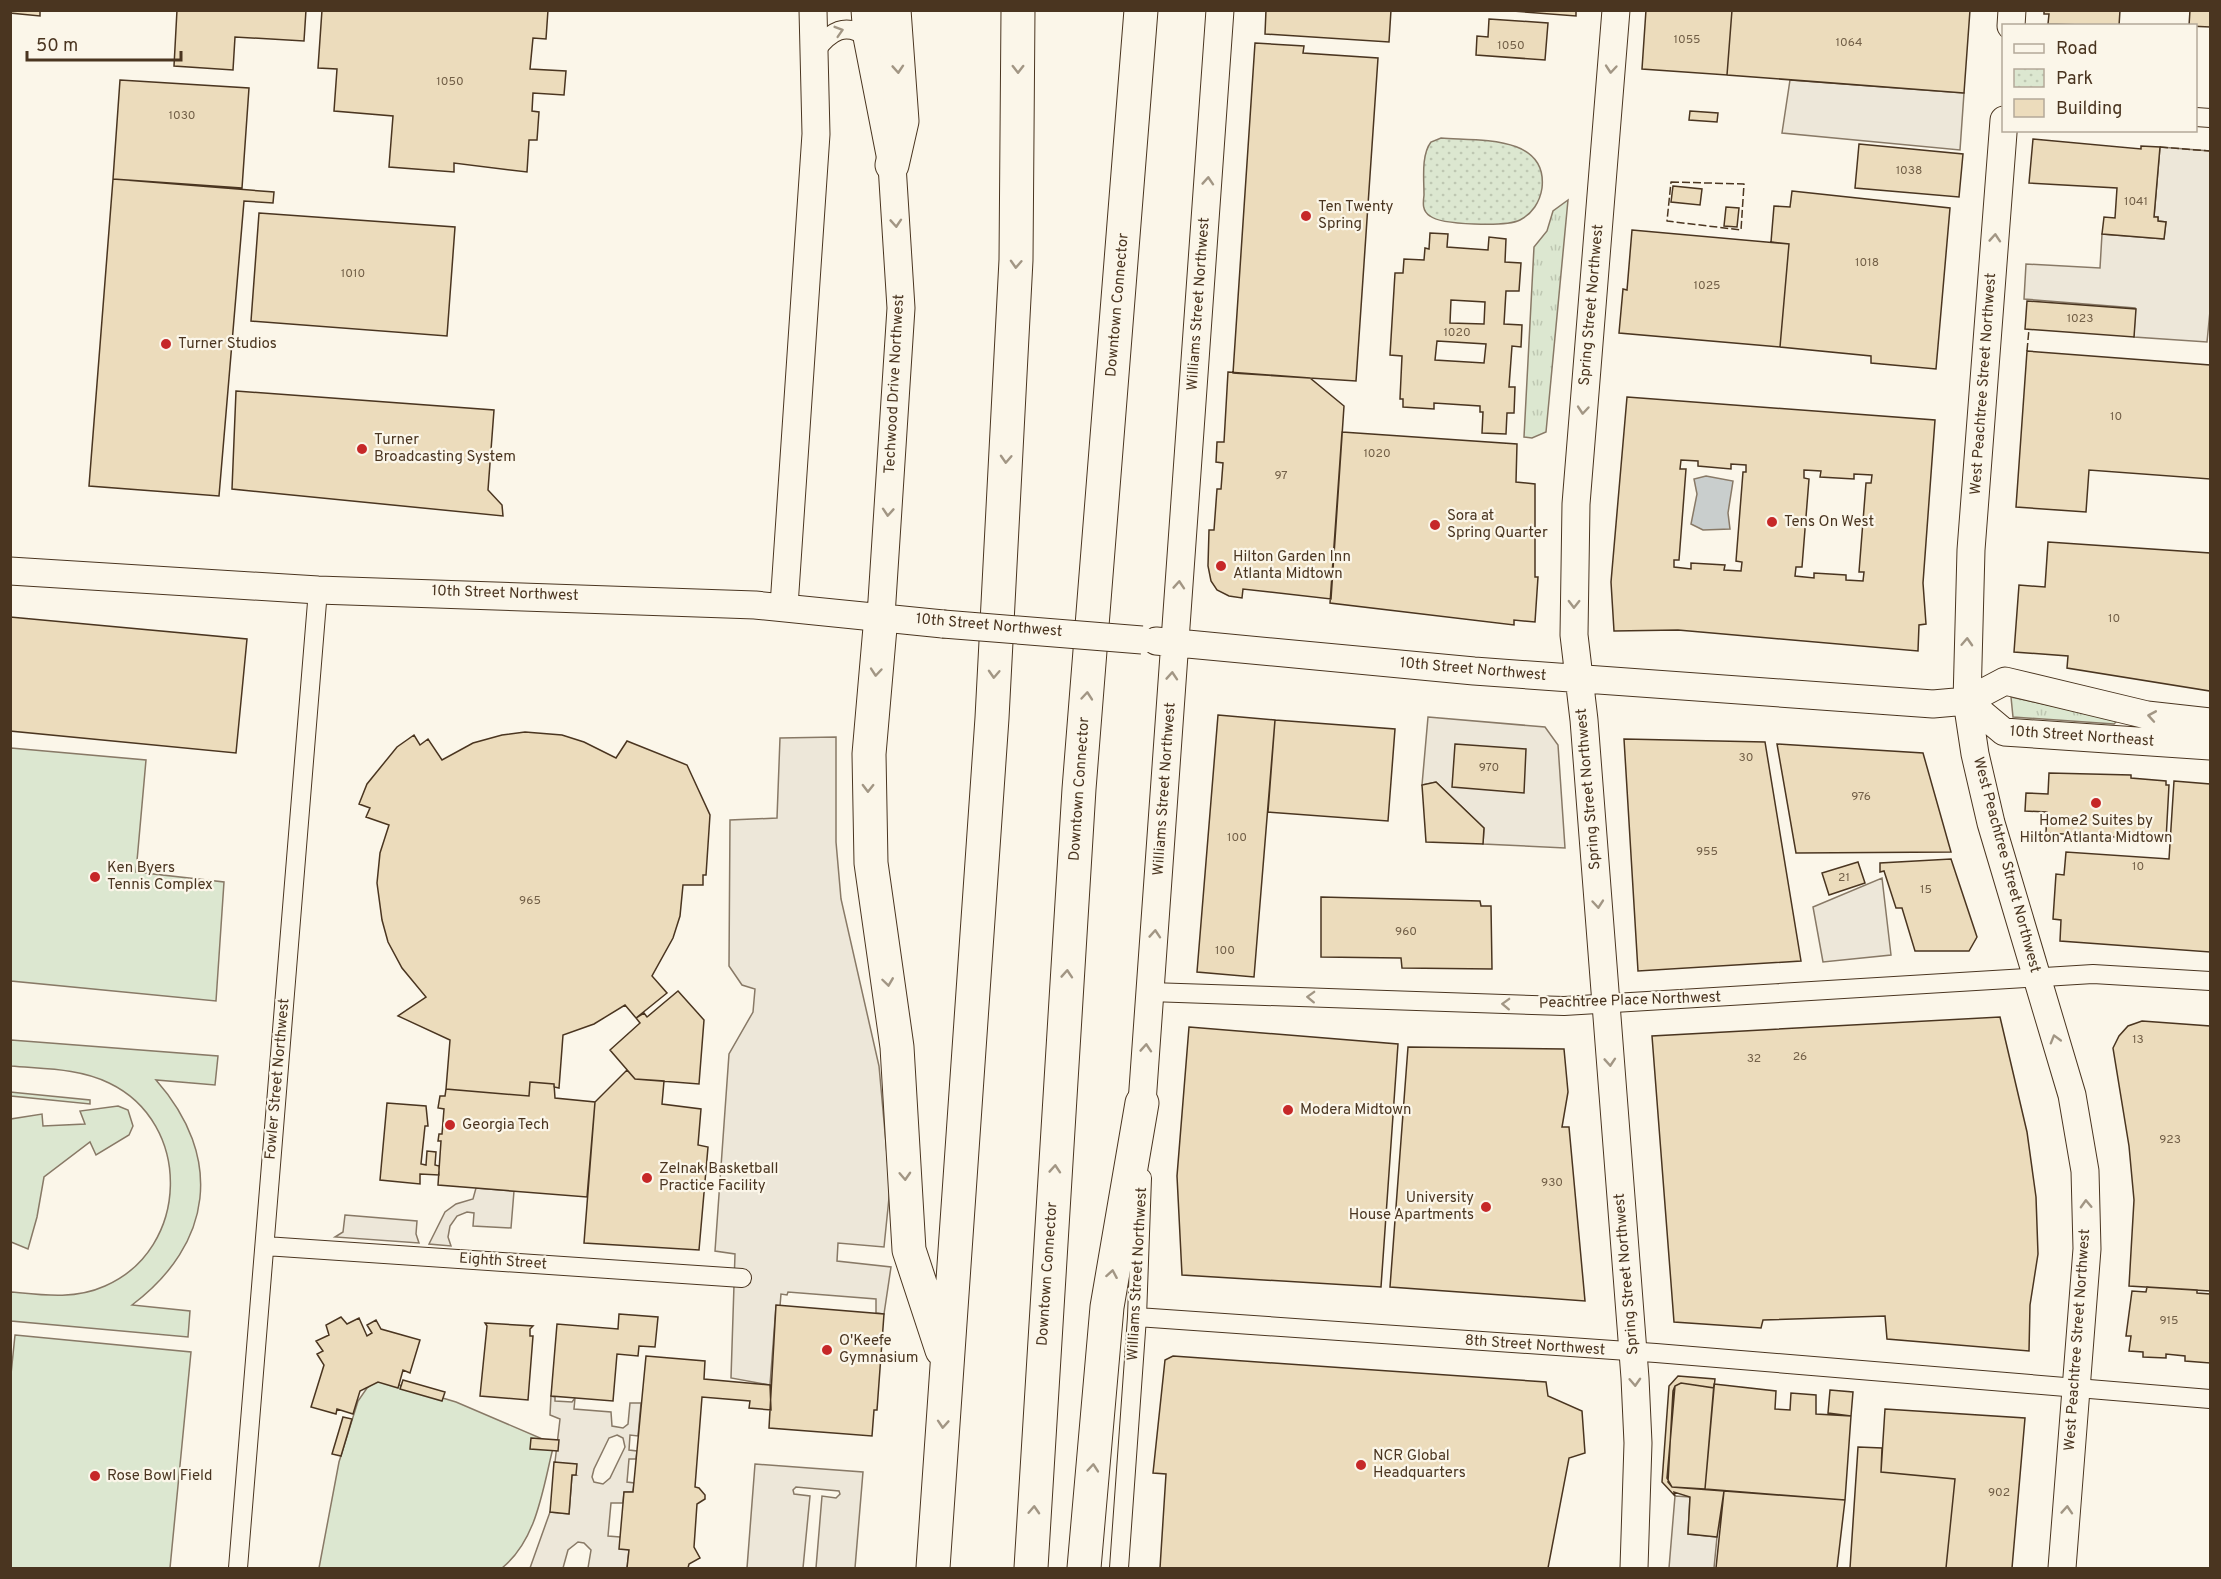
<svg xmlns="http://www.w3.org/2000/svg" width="2221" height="1579" viewBox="0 0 2221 1579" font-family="Overpass,sans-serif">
<defs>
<pattern id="grass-tufts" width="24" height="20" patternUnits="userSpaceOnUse" patternTransform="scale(1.5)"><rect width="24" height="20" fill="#dce7d0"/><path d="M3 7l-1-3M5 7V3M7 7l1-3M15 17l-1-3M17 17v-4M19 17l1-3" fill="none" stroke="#bec7b2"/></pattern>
<pattern id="park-dots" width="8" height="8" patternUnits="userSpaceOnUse" patternTransform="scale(1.5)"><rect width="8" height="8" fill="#dce7d0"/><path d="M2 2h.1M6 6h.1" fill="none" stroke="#bec7b2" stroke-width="1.8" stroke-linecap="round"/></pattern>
</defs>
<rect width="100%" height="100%" fill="#fbf6e9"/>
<path fill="url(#grass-tufts)" stroke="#887966" stroke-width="1.5" d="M1568 200 1546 432 1532 438 1524 437 1534 247 1547 231 1553 211Z
M2011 697 2114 719 2116 722 2114 724 2013 717Z"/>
<path fill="url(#park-dots)" stroke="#887966" stroke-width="1.5" d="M1441 138C1476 141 1548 134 1542 188 1540 202 1532 214 1520 220 1506 227 1441 225 1430 216 1422 211 1423 203 1424 195 1424 179 1421 155 1431 142Z"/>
<path fill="#dce7d0" stroke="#887966" stroke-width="1.5" d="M11 748 146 760 136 872 224 882 216 1001 11 981Z
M11 1040 218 1056 215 1085 156 1080C224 1157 213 1244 132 1305L190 1311 188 1337 11 1321V1292C42 1295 74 1300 105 1286 190 1249 193 1123 109 1083 79 1068 43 1069 11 1066Z
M10 1092 90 1100V1104L11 1096Z
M118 1106 128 1110 133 1126 129 1135 96 1155 90 1142 44 1177 37 1217 28 1249 11 1242V1119L42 1114 43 1126 85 1124 80 1111Z
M15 1335 191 1352 170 1568H11L10 1384Z
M379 1379 456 1402 554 1444C543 1486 538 1539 502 1568H319L339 1462 358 1401 367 1388Z"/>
<path fill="#ede7d9" stroke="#887966" stroke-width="1.5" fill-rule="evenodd" d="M1790 80 1964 93 1960 150 1782 133Z
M2160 147 2210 151V311L2207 342 2134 337 2135 308 2024 299 2026 264 2100 268 2102 234 2164 239 2166 222 2158 221V217H2154Z
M1428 717 1545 727 1558 745 1565 848 1483 844 1484 828 1436 782 1422 785Z
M836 737V842L841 899 879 1066 890 1188 884 1247 838 1243 837 1261 891 1267 884 1314 876 1313V1299L788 1292 787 1295 781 1294 780 1306H776L770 1385 731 1378 735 1254 715 1251 729 1054 753 1012 755 989 742 985 729 966 730 820 777 818 780 738Z
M1882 878 1891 955 1823 962 1813 907Z
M476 1188 514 1191 511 1228 473 1226 474 1213 467 1212 457 1216 450 1226 448 1237 451 1246 429 1244 445 1212 456 1204 473 1199Z
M345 1215 417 1221 416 1234 419 1243 335 1237 343 1232Z
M551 1396 555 1397V1401L572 1402 575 1398 574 1409 611 1412 612 1426 623 1428 628 1424 630 1403H641L638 1436 630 1435 629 1450 637 1451 636 1459H629L627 1482 634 1483 633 1492H624L623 1503H611L608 1536 620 1537 629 1550 627 1568H588L591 1550 584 1543 578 1542 568 1550 563 1568H530L550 1512 569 1514 572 1475H576L555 1462 560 1419 550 1415ZM617 1435 623 1438 625 1447 610 1478 603 1484 594 1482 592 1477 594 1469 609 1438Z
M755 1464 863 1472 855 1568H816L822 1496 836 1498 840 1494 839 1491 796 1487 793 1490 794 1494 810 1496 803 1568H747Z
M1675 1496 1690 1497 1688 1534 1717 1537 1714 1568H1669Z"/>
<path fill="#c9cecd" stroke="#887966" stroke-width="1.5" d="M1706 476 1733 481 1728 513 1730 529 1703 530 1691 524 1697 494 1694 479Z"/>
<path fill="#ecdcbc" stroke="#4a3520" stroke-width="1.5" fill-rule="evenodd" d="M10 10H40V16L10 13Z
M177 10H306L304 41 235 37 233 70 174 66Z
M322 10H548L546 39 533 38 530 69 566 71 564 95 533 93 532 111 539 112 537 140H529L527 172 454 163V172L389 167 393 116 334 111 337 69 318 68Z
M1266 10H1391L1389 42 1265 34Z
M1499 10H1576V16Z
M1646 10H1732L1727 75 1642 69Z
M1732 10H1970L1964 93 1727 75Z
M2044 10H2120L2119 26 2048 24 2049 14H2044Z
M2190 10H2210V27L2189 26Z
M1489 19 1548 23 1545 60 1476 55 1477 36 1488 37Z
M1255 43 1304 46 1303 53 1378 58 1356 381 1233 373Z
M120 80 249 88 242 188 113 179Z
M1690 111 1718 113 1717 122 1689 120Z
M2033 139 2141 149V146L2160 147 2154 217H2158V221L2166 222 2164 239 2102 234 2104 217 2115 218 2117 188 2029 183Z
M1859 144 1963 154 1959 197 1855 188Z
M113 179 274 192 273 203 244 201 219 496 89 486Z
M1673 186 1702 189 1700 205 1671 202Z
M1792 191 1950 208 1936 369 1871 363V356L1780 347 1789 244 1771 242 1774 206 1790 207Z
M1726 207 1739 208 1737 227 1724 226Z
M259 213 455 227 447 336 251 321Z
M1632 230 1789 244 1780 347 1619 333 1623 289 1627 290Z
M1430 233 1448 234 1447 247 1488 250 1489 237 1506 239 1505 262 1521 263 1519 291H1506L1504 324 1522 325 1521 347 1512 346 1509 387H1515L1514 413H1507L1506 434 1482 433 1483 412H1480V406L1434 403V409L1403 407V399H1400L1402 356 1390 355 1395 273H1403L1404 259 1424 260 1425 248 1429 249ZM1451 300 1485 302 1484 324 1450 323ZM1437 341 1486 344 1484 363 1435 360Z
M2027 301 2136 309 2134 337 2025 329Z
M2027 351 2210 365V479L2089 470 2086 512 2016 507Z
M1228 372 1310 378 1344 406 1331 599 1243 589 1242 598 1229 596 1217 590 1211 581 1208 566 1209 530H1214L1217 489H1221L1223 463 1216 462 1217 442H1224Z
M236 391 494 410 488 490 502 505 503 516 232 489Z
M1627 397 1935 420 1923 583 1926 624 1919 625 1918 651 1678 630 1614 631 1611 582ZM1681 460 1698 461V466L1731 469V464L1746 465V472H1743L1736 561 1742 562 1741 571 1724 570 1725 565 1691 563V569L1674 567V560H1679L1686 469H1680ZM1804 470 1821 471 1820 477 1854 479V474L1872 475 1871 483H1866L1859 572H1864L1863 581 1846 580V575L1814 573V578L1795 576 1796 567H1802L1809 479 1804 478Z
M1342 432 1517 444 1516 482 1535 484V577H1538L1535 622 1514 620V625L1330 603Z
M2048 542 2210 553V691L2067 668 2068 656 2014 652 2019 585 2045 587Z
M10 617 247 639 236 753 10 731Z
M1218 715 1275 720 1254 977 1197 972Z
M1275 720 1395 729 1388 821 1268 812Z
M525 732 562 735 584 742 616 758 627 741 687 765 710 815 706 875H703V885H683L680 916 673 938 652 976 667 993 636 1018 625 1005 594 1024 563 1035 559 1088 554 1087V1084L530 1082 529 1096 446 1089 450 1040 398 1016 426 997 402 968 388 942 382 920 377 883 380 853 389 825 366 817 370 808 359 804 367 784 397 747 414 735 420 745 428 739 442 760 473 743 502 735Z
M1624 739 1765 742 1801 961 1638 971Z
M1455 744 1526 749 1524 793 1452 787Z
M1777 744 1923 753 1951 852 1796 853Z
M2049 773 2131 775V778L2166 781V785H2169L2166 840 2046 833 2047 812 2025 811 2026 793 2048 794Z
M2174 781 2210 784V952L2060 941 2061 920 2053 919 2056 874 2064 875 2066 852 2169 859Z
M1436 782 1484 828 1483 844 1426 842 1422 785Z
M1951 859 1977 937 1969 951H1915L1902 908H1896L1884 871 1880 872V863Z
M1858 862 1865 883 1829 895 1822 873Z
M1321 897 1480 901 1481 906H1491L1492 969 1402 968 1401 958 1321 957Z
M678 991 704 1020 699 1084 635 1079 610 1050 640 1023 636 1018 644 1013 647 1017Z
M2000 1017 2027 1132 2036 1197 2038 1254 2030 1305 2029 1351 1887 1339 1885 1316 1763 1320 1761 1328 1674 1322 1652 1036Z
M2142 1021 2210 1026V1291L2129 1286 2134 1200 2129 1146 2113 1048 2119 1036 2128 1026Z
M1189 1027 1398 1044 1381 1287 1182 1275 1177 1176Z
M1408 1047 1564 1049 1568 1092 1562 1127H1569L1585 1301 1390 1287Z
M627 1070 635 1079 664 1081 662 1104 701 1109 698 1145 708 1147 699 1250 584 1243 595 1102Z
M530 1082 554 1084 555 1098 595 1102 587 1197 438 1185 441 1141H438L439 1134H442L444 1109 438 1108 440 1096H445L446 1089 529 1096Z
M387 1103 426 1106 428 1126H425L421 1164 426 1165 427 1151 436 1152 435 1165 439 1166V1175L420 1174V1184L380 1180Z
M2147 1287 2197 1290V1293L2210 1294V1363L2185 1361V1356L2166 1354V1358L2143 1357V1352L2129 1351 2131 1336H2126L2132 1291 2146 1292Z
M776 1305 884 1314 877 1410H874L872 1436 769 1428Z
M619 1314 658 1317 655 1347 639 1346 638 1356 617 1354 613 1401 551 1396 557 1324 618 1329Z
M341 1317 347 1324 359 1318 367 1336 372 1333 367 1325 376 1320 381 1329 420 1340 410 1373 403 1370 398 1388 378 1382 360 1391 353 1414 337 1409 336 1414 311 1407 324 1365 317 1354 323 1351 316 1341 329 1335 326 1325Z
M485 1323 533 1326 530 1329V1336H533L528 1400 480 1396 487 1326Z
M646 1356 705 1361 704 1379 770 1385 771 1410 749 1408 750 1401 702 1397 695 1487 699 1488 705 1495V1499L697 1504 694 1547 700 1558 689 1564 688 1568H627L629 1550 619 1549 624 1492H633Z
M1173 1356 1546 1382 1548 1396 1582 1411 1585 1453 1569 1458 1548 1568H1160L1166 1474 1153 1473 1165 1360Z
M1678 1376 1715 1379 1714 1388 1681 1383 1675 1386 1667 1478 1672 1487 1724 1491 1717 1537 1688 1534 1690 1497 1674 1492 1675 1496 1662 1482 1669 1386Z
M403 1380 445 1392 442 1401 400 1389Z
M1681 1383 1714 1388 1705 1489 1672 1487 1668 1482 1673 1391 1675 1386Z
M1714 1384 1776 1391 1775 1409 1790 1410 1791 1393 1816 1395V1414L1851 1416 1845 1500 1705 1489Z
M1830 1390 1853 1392 1851 1416 1828 1413Z
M1885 1409 2025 1418 2012 1568H1946L1955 1479 1881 1472Z
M343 1417 352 1419 341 1456 332 1454Z
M531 1438 559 1440 558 1451 530 1449Z
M1858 1447 1882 1448 1881 1472 1955 1479 1946 1568H1850Z
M554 1462 577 1464 576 1475H572L569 1514 550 1512Z
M1724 1491 1845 1500 1837 1568H1716Z"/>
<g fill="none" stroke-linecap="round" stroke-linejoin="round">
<g stroke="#4a3520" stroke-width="20">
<path id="street" d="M816 50C831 31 845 22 867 37
M2196 117 2210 118
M1150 992 1564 1006 2093 974 2210 981
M265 1246 742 1278
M1137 1317 1656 1353 2210 1399
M238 1568 318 590
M1119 1568 1137 1317 1142 1178"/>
</g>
<g stroke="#4a3520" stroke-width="29">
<path id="secondary" d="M865 10 867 37 892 165 901 308 881 616
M1616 10 1576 504 1574 635 1584 720 1635 1378 1638 1443 1634 1568
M2011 26 2012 10
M2004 120 1971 550 1967 701 1975 754 1991 823 2072 1095 2085 1171 2087 1249 2062 1568
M10 571 318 590 755 605 943 624
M784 606 816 134 813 10
M1156 641 1474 671 1933 704 1967 701 2005 681 2147 715 2210 722
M1967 701 2004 732 2210 746
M1142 1103 1220 10"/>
</g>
<g stroke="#4a3520" stroke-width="35">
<path id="highway" d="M892 165 902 121 894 10
M881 616 869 754 871 863 897 1047 909 1250 942 1350
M933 1568 992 718 1016 260 1018 10
M1031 1568 1079 789 1141 10
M1084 1568 1107 1307 1142 1103"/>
</g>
<use href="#street" stroke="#fbf6e9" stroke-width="18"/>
<use href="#secondary" stroke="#fbf6e9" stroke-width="27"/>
<use href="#highway" stroke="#fbf6e9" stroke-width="33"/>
<g stroke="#4a3520" stroke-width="29" stroke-linecap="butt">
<path id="secondary-bridge" d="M943 624 1142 640"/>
</g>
<use href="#secondary-bridge" stroke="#fbf6e9" stroke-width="27"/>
<path stroke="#4a3520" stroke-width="1.5" stroke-dasharray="8 3" stroke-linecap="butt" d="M2160 147 2210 151
M1671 182 1744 184 1741 230 1667 221Z
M2027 351 2029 329"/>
</g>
<defs><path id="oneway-chevron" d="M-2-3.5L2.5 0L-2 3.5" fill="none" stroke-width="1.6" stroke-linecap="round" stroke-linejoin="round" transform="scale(1.5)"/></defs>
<g stroke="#a29684">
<use href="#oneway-chevron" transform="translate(839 31) rotate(-17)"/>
<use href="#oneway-chevron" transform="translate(898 69) rotate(86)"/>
<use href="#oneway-chevron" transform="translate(1018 69) rotate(90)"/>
<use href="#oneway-chevron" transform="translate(1611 69) rotate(95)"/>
<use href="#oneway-chevron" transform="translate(1208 181) rotate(-86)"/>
<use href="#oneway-chevron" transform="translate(896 223) rotate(86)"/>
<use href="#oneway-chevron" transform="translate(1995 238) rotate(-86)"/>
<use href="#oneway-chevron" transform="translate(1016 264) rotate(93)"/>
<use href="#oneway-chevron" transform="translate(1583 410) rotate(95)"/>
<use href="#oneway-chevron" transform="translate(1006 459) rotate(93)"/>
<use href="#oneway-chevron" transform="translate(888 512) rotate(94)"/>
<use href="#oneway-chevron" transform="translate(1179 585) rotate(-86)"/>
<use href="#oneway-chevron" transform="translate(1574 604) rotate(91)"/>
<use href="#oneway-chevron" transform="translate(1967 642) rotate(-87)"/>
<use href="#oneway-chevron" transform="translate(876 672) rotate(95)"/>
<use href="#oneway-chevron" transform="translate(994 674) rotate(93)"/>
<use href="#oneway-chevron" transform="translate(1172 676) rotate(-86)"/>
<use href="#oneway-chevron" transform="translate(1087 696) rotate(-85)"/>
<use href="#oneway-chevron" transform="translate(2152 716) rotate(-170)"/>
<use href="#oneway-chevron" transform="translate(868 788) rotate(91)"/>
<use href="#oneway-chevron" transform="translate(1598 904) rotate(85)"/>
<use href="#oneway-chevron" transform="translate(1155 934) rotate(-86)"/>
<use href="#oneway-chevron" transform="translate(1067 974) rotate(-86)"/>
<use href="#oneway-chevron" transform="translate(888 982) rotate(82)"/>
<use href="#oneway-chevron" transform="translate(1311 997) rotate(-178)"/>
<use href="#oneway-chevron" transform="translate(1506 1004) rotate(-178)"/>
<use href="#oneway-chevron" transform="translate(2055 1039) rotate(-106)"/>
<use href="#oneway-chevron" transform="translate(1146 1048) rotate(-86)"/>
<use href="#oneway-chevron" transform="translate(1610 1062) rotate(86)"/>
<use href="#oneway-chevron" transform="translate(1055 1169) rotate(-86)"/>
<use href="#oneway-chevron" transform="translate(905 1176) rotate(87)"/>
<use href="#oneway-chevron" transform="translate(2086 1204) rotate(-92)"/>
<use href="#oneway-chevron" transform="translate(1112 1274) rotate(-80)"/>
<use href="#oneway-chevron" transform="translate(1635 1382) rotate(87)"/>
<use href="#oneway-chevron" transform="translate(943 1424) rotate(94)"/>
<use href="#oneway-chevron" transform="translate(1093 1468) rotate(-85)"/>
<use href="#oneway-chevron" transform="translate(1034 1510) rotate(-87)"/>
<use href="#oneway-chevron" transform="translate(2067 1510) rotate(-86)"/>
</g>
<g fill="#c62828" stroke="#fbf6e9" stroke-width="2">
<circle cx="1306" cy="216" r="6"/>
<circle cx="166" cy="344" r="6"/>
<circle cx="362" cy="449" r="6"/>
<circle cx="1772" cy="522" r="6"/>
<circle cx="1435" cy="525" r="6"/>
<circle cx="1221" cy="566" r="6"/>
<circle cx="2096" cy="803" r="6"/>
<circle cx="95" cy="877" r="6"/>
<circle cx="1288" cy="1110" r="6"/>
<circle cx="450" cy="1125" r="6"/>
<circle cx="647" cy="1178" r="6"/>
<circle cx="1486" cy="1207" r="6"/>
<circle cx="827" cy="1350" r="6"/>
<circle cx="1361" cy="1465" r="6"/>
<circle cx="95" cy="1476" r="6"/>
</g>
<g text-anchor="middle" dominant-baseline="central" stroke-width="4.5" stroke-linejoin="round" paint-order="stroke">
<g font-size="12" fill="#725f47">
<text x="1687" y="40">1055</text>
<text x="1849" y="43">1064</text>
<text x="1511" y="46">1050</text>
<text x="450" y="82">1050</text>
<text x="182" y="116">1030</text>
<text x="1909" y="171">1038</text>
<text x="2136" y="202">1041</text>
<text x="1867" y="263">1018</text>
<text x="353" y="274">1010</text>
<text x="1707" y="286">1025</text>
<text x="2080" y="319">1023</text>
<text x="1457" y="333">1020</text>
<text x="2116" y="417">10</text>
<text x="1377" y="454">1020</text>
<text x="1281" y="476">97</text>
<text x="2114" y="619">10</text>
<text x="1746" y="758">30</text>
<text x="1489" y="768">970</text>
<text x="1861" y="797">976</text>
<text x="1237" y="838">100</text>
<text x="1707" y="852">955</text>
<text x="2138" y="867">10</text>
<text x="1844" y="878">21</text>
<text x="1926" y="890">15</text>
<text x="530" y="901">965</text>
<text x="1406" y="932">960</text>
<text x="1225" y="951">100</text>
<text x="2138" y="1040">13</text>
<text x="1800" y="1057">26</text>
<text x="1754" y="1059">32</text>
<text x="2170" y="1140">923</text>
<text x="1552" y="1183">930</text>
<text x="2169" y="1321">915</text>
<text x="1999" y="1493">902</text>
</g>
<g font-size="15" fill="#4a3520" stroke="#fbf6e9" text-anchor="start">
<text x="1318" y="207">Ten Twenty<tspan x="1318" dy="17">Spring</tspan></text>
<text x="178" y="344">Turner Studios</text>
<text x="374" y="440">Turner<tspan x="374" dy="17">Broadcasting System</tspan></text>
<text x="1447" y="516">Sora at<tspan x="1447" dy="17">Spring Quarter</tspan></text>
<text x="1784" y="522">Tens On West</text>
<text x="1233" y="557">Hilton Garden Inn<tspan x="1233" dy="17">Atlanta Midtown</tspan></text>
<text x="2096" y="821" text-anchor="middle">Home2 Suites by<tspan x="2096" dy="17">Hilton Atlanta Midtown</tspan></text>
<text x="107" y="868">Ken Byers<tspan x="107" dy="17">Tennis Complex</tspan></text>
<text x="1300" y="1110">Modera Midtown</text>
<text x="462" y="1125">Georgia Tech</text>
<text x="659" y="1169">Zelnak Basketball<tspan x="659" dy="17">Practice Facility</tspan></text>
<text x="1474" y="1198" text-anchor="end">University<tspan x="1474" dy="17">House Apartments</tspan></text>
<text x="839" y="1341">O'Keefe<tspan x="839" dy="17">Gymnasium</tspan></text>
<text x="1373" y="1456">NCR Global<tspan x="1373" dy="17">Headquarters</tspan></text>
<text x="107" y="1476">Rose Bowl Field</text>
</g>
<g font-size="15" fill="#4a3520" stroke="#fbf6e9">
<text transform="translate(1199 304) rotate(-86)">Williams Street Northwest</text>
<text transform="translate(1118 305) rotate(-85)">Downtown Connector</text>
<text transform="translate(1592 305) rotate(-85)">Spring Street Northwest</text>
<text transform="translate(895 384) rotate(-87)">Techwood Drive Northwest</text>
<text transform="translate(1984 384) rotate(-86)">West Peachtree Street Northwest</text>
<text transform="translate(505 594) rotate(2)">10th Street Northwest</text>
<text transform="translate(989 626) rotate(5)">10th Street Northwest</text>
<text transform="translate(1473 670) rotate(5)">10th Street Northwest</text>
<text transform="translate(2082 737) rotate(4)">10th Street Northeast</text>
<text transform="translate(1080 789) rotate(-86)">Downtown Connector</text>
<text transform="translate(1165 789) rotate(-86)">Williams Street Northwest</text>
<text transform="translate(1589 789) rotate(-95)">Spring Street Northwest</text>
<text transform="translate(2006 865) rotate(75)">West Peachtree Street Northwest</text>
<text transform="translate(1630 1001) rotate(-2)">Peachtree Place Northwest</text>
<text transform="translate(278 1079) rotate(-85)">Fowler Street Northwest</text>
<text transform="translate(503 1262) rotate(4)">Eighth Street</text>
<text transform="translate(1048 1274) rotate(-86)">Downtown Connector</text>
<text transform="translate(1138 1274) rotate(-87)">Williams Street Northwest</text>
<text transform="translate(1627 1274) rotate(-95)">Spring Street Northwest</text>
<text transform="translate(2078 1340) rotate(-86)">West Peachtree Street Northwest</text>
<text transform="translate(1535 1346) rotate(4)">8th Street Northwest</text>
</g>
</g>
<rect width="2221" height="1579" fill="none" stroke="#4a3520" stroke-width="24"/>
<rect x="2002" y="24" width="195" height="108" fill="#fbf6e9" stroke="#b4a999" stroke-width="1.5"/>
<rect x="2014" y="44" width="30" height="9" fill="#fbf6e9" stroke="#b4a999" stroke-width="1.5"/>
<text x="2056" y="54" font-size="18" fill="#4a3520">Road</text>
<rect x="2014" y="69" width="30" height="18" fill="url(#park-dots)" stroke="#b4a999" stroke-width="1.5"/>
<text x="2056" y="84" font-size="18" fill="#4a3520">Park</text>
<rect x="2014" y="99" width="30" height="18" fill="#ecdcbc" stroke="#b4a999" stroke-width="1.5"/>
<text x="2056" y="114" font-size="18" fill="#4a3520">Building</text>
<path d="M27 51v9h154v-9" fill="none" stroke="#4a3520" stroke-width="3"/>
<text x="36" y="51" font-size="18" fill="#4a3520" stroke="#fbf6e9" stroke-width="4.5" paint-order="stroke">50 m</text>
</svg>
